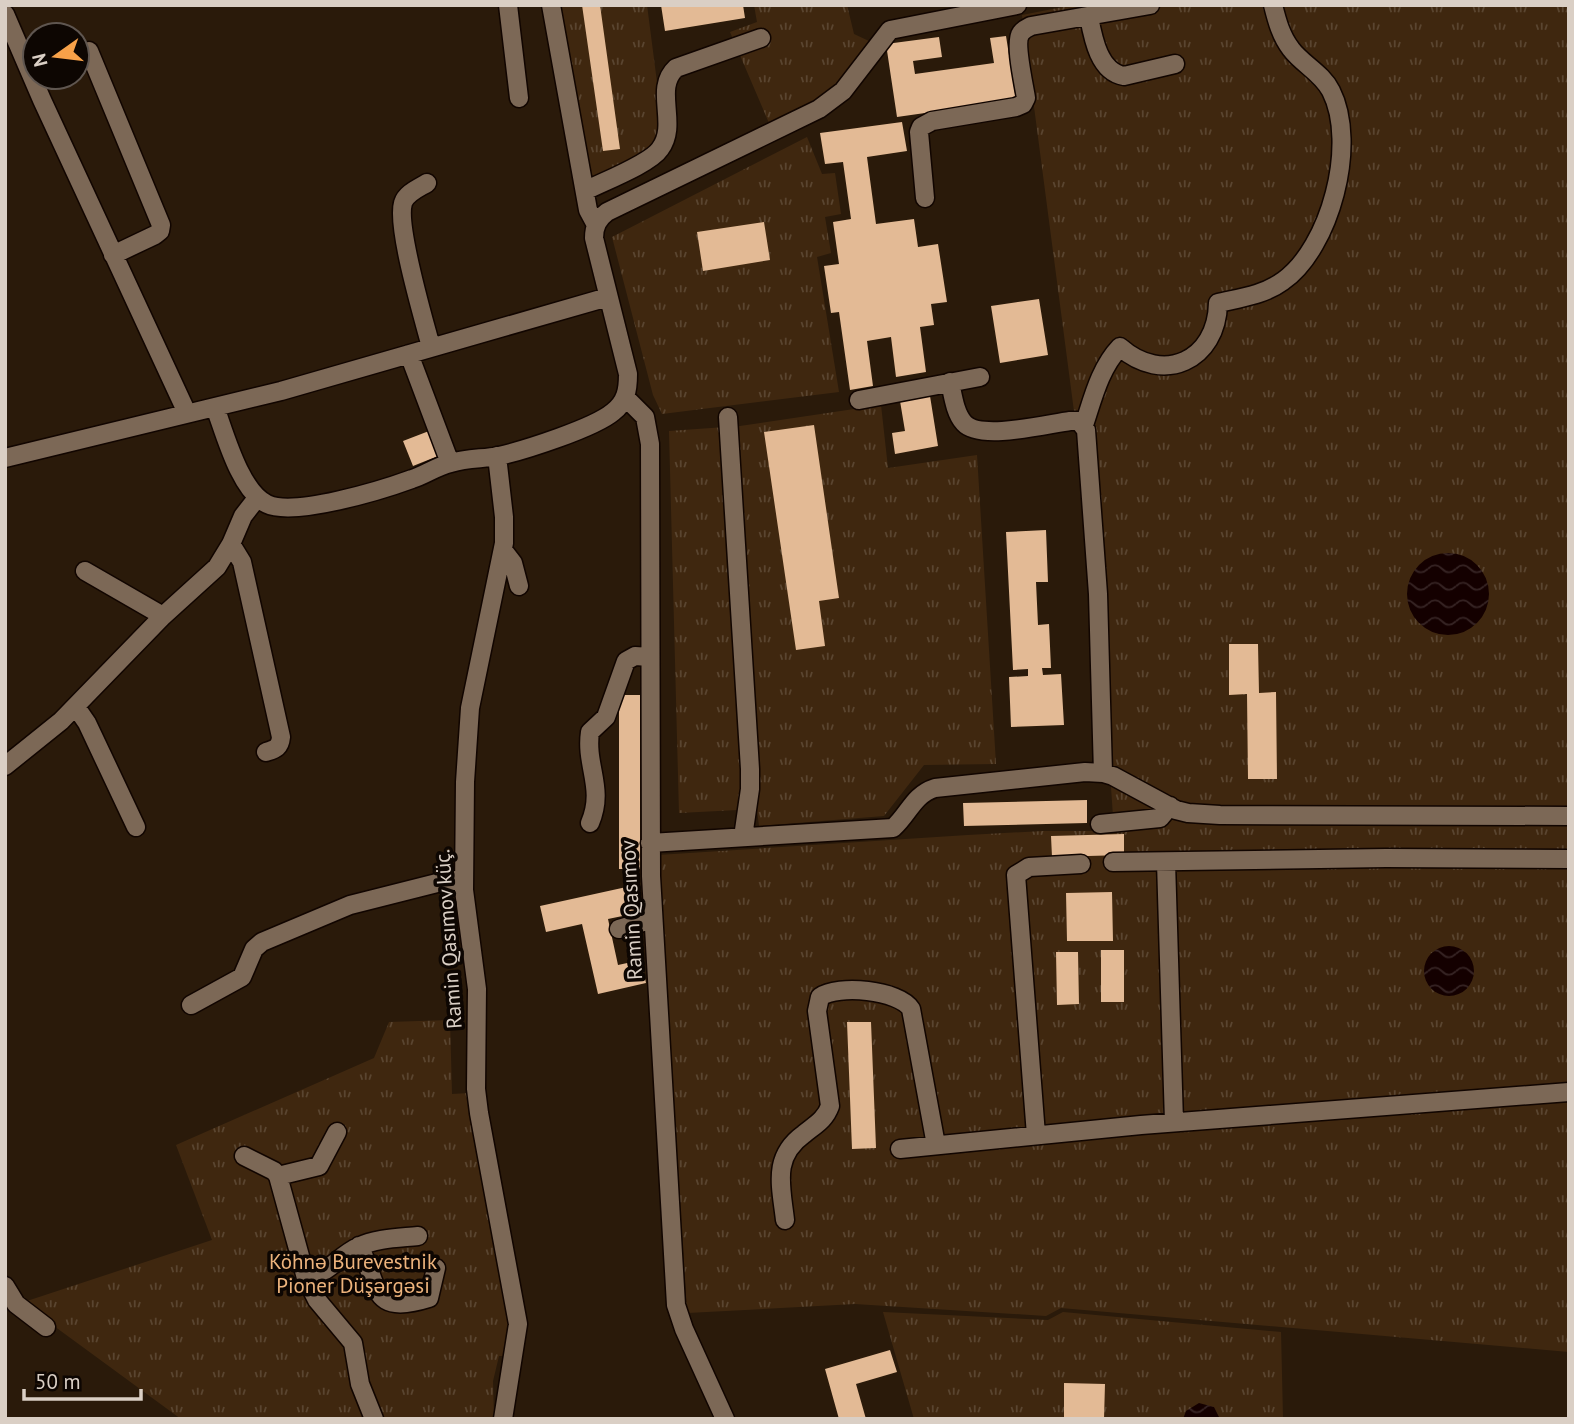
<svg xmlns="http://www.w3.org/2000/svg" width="1574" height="1424" viewBox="0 0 1574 1424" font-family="'PT Sans',sans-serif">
<defs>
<pattern id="park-tufts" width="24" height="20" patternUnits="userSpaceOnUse" patternTransform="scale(1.75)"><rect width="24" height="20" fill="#3f270f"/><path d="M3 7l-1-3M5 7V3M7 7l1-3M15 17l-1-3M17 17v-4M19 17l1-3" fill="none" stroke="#5a4530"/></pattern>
<pattern id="water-waves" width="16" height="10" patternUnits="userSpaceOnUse" patternTransform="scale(1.75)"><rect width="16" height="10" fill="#140000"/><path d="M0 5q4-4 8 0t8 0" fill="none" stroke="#362424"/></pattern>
</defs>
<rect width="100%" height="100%" fill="#2a1a0a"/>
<path fill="url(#park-tufts)" d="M559 5H647L662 121 657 139 648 151 589 179Z
M754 5H847L854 34 871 42 839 86 819 101 769 123 730 32 757 22Z
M1073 5H1569V1352L1061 1308 1046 1316 855 1304 687 1313 658 855 968 835 1043 831H1114L1098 594 1022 15Z
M807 137 822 174 835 173 841 214 825 217 831 253 817 257 839 392 662 414 653 395 612 237Z
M881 405 888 468 977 455 996 764 924 765 884 816 759 826 757 809 679 813 669 431 740 426Z
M450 1020 452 1094 470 1093 510 1328 507 1356H499L493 1381 494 1419H181L24 1304 27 1301 212 1240 176 1145 374 1058 389 1022Z
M883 1312 1048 1320 1063 1312 1281 1332 1283 1419H914Z"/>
<path fill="url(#water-waves)" d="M1407 594a41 41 0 1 1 82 0a41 41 0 1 1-82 0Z
M1424 971a25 25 0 1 1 50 0a25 25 0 1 1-50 0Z
M1199 1403 1214 1407 1220 1419H1183L1186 1411Z"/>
<path fill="#e3ba95" d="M582 5H600L620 149 603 151Z
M661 5H743L745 18 665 31Z
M1006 36 1016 100 897 117 886 44 939 37 942 57 913 61 915 74 994 63 990 38Z
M902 122 907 151 867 157 876 224 914 219 918 247 938 244 947 302 931 304 934 325 920 327 926 372 896 377 891 337 867 341 873 386 850 390 839 312 831 313 824 266 839 264 833 222 851 219 843 162 825 164 820 133Z
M764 222 770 260 703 271 697 232Z
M1039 299 1048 355 1000 363 991 306Z
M930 396 938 446 895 454 892 433 905 431 900 401Z
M814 425 839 598 819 601 825 646 796 650 764 432Z
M429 431 438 456 413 466 403 441Z
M1046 530 1048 582H1036L1038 625 1049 624 1051 668H1042L1043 675 1061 674 1064 725 1011 727 1009 677 1028 676V669L1013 670 1006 532Z
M1229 644H1258L1259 693 1276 692 1277 779H1248L1247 694 1229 695Z
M619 695H640V869H619Z
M1087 800V823L964 826 963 803Z
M1124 834V855L1052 857 1051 836Z
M631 886 637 913 608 919 618 965 641 960 646 983 598 994 582 924 546 932 540 906Z
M1112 892 1113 941H1067L1066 893Z
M1101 950H1124V1002H1101Z
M1056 952H1078L1079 1004 1057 1005Z
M847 1022H871L876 1148 852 1149Z
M890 1350 897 1372 856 1384 866 1419H839L825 1369Z
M1064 1383 1105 1384 1104 1419H1064Z"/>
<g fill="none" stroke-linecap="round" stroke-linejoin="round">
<g stroke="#110500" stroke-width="21">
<path id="minor" d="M508 5 519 98
M551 5 588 210 596 225
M5 14 42 100 187 413
M1089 17C1093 38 1099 72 1124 76L1175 64
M89 51 161 225 160 231 155 235 113 255
M427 183C419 188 406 193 403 203 396 227 424 320 431 347
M585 191C602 182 650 164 660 149 679 124 653 89 676 68L761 38
M925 198 919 132 921 127 932 121 1016 107 1023 104 1026 98C1024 85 1014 42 1021 33 1024 29 1027 28 1031 26L1150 5
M409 354 450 463
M950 382C953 396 955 413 964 423 980 441 1047 424 1070 421H1079L1086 430 1098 594 1103 773
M626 398 645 417 650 444 651 876 676 1305 684 1329 725 1419
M859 400 980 377
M215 407C225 434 240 491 267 504 294 517 382 490 412 479 425 475 437 466 451 463 467 458 483 459 499 456 525 450 594 428 613 412 626 402 628 390 628 374L594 238C594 226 598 219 607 212L819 109 843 91 890 30 1017 5
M728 417 750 769V789L743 837
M1084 425C1093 398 1100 368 1120 347 1163 385 1217 361 1218 303 1240 298 1264 295 1283 281 1330 248 1358 144 1331 91 1322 73 1302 64 1291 49 1281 36 1277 21 1273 5
M497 456 504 517V543L470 708 465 782 464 890 477 989 476 1089 479 1113 518 1324 503 1419
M5 458 281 391 608 297
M231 544 242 562 281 737C280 748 275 749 266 752
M503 550 513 563 519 586
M85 571 163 616
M76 707 87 723 136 827
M5 766 61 721 163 616 217 567 231 544 243 516 257 498
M590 823C605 788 585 766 590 732L606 717 626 661 635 656 650 657
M1100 824 1160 818 1170 806
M650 843 893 828C909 814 913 795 935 788L1085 772 1103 773 1113 776 1176 810 1188 813 1220 815 1569 816
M1113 862 1386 858 1569 859
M1166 862 1174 1122
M619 929 653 919
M191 1005 242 977 254 949 262 942 350 905 441 882 463 879
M1036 1135 1016 875 1029 867 1081 864
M900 1149 1141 1125 1569 1092
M244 1156 274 1171 278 1176 306 1278
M278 1176 319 1166 337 1132
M785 1220C781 1185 772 1157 804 1134 815 1125 825 1120 830 1106L817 1011 820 997C838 984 899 990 911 1009L936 1145
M359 1246C380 1285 369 1317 429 1298L436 1268
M5 1286 16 1304 46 1327
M374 1419 360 1384 353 1343 317 1300 306 1278C328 1274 339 1256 358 1247 376 1238 399 1238 418 1236"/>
</g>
<use href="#minor" stroke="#7c6856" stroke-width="18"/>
</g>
<g text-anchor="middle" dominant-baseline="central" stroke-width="7" stroke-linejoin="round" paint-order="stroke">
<g font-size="21" fill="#dacfc5" stroke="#0d0602">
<text transform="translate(631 910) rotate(-93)">Ramin Qasımov</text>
<text transform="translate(448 939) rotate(-94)">Ramin Qasımov küç.</text>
</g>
<g font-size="21" fill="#edb37c" stroke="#0d0602">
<text x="353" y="1261">Köhnə Burevestnik<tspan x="353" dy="24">Pioner Düşərgəsi</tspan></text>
</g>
</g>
<rect width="1574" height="1424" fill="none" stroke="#dacfc5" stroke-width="14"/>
<g transform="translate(56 56) rotate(256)"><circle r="33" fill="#0d0602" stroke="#5f5650" stroke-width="2"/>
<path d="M0-5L12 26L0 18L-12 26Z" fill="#f7a149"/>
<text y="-10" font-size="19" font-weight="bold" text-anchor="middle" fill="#dacfc5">N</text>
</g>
<path d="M24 1389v10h117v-10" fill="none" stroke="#dacfc5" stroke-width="3.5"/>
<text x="35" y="1389" font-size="21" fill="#dacfc5" stroke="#0d0602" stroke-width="5" paint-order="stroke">50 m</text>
</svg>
